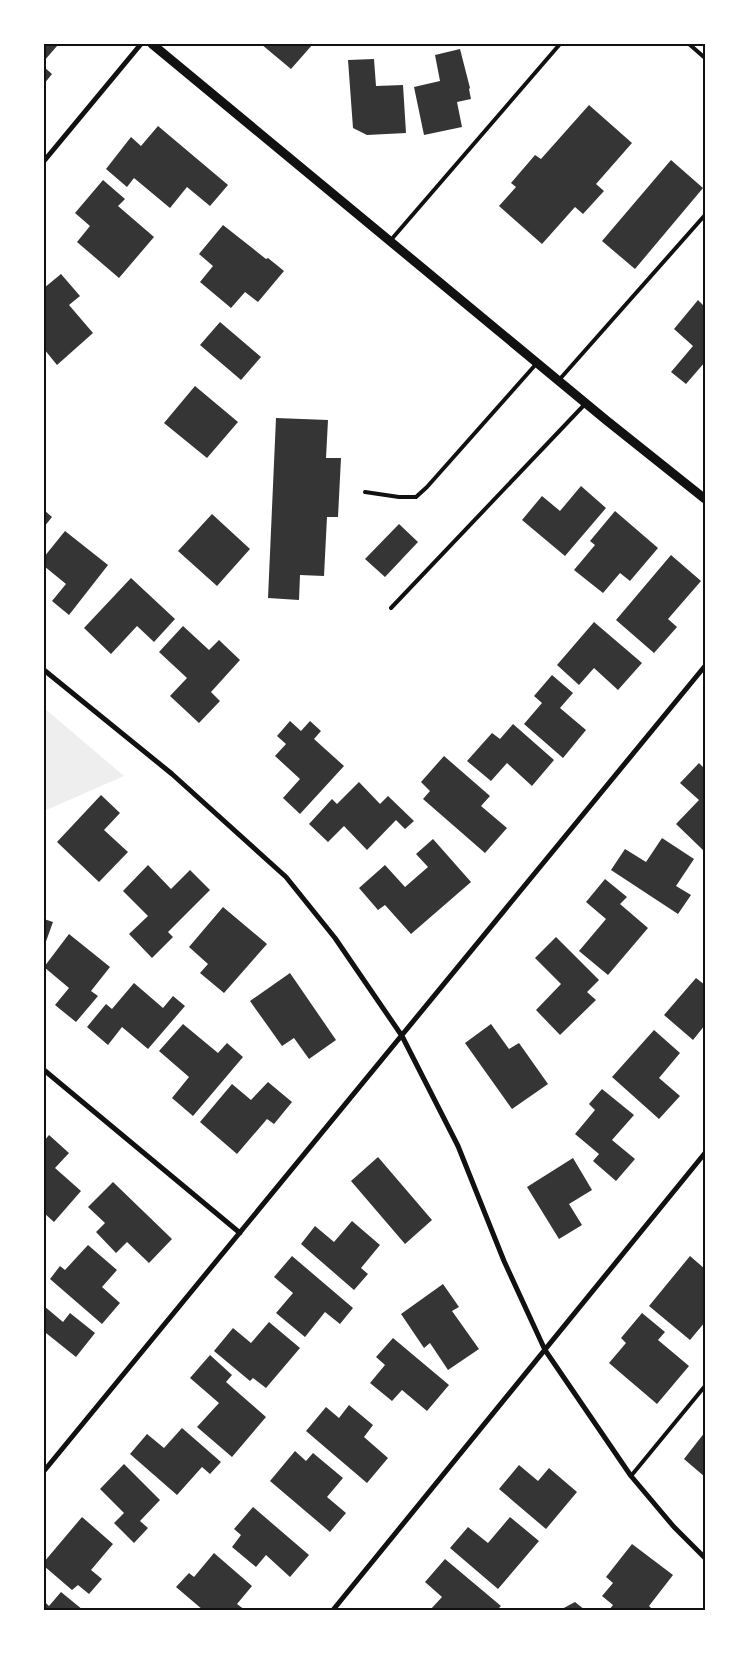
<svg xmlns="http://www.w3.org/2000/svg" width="749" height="1654" viewBox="0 0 749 1654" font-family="'Sofia Sans Condensed',sans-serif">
<rect width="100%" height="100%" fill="#fff"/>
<path fill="#eee" d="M44 708 124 776 44 811Z"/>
<path fill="#353535" d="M44 44H54L57 46 44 61Z
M261 44H313L291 69Z
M460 49 470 88 469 89 471 99 457 102 462 127 424 135 414 87 440 81 435 55Z
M374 59 376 86 403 85 406 133 367 135 353 128 348 60Z
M44 67 52 74 44 84Z
M589 105 632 143 596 184 604 191 583 214 575 207 542 244 499 206 516 187 511 183 535 155 541 159Z
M158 126 228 185 210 206 187 187 170 208 134 178 127 187 106 169 131 137 141 146Z
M671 160 703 188 635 269 602 241Z
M103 180 125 199 118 206 154 237 119 278 77 242 90 226 75 213Z
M223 225 266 259 268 258 284 271 258 302 245 292 231 308 200 282 213 266 199 254Z
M61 274 80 296 69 305 93 333 57 365 44 349V288Z
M698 300 705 307V362L686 384 671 372 693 346 674 329Z
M220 322 261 357 241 380 200 345Z
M195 386 238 422 207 458 164 423Z
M276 418 328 420 326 458H341L338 517H327L324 576 300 575 299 600 268 598Z
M581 486 606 508 565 556 522 520 542 496 560 511Z
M44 510 52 517 44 527Z
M615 511 658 548 630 581 620 573 603 593 574 570 595 545 590 541Z
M212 514 250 549 217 586 178 551Z
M399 524 418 542 385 577 365 559Z
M65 531 108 565 69 615 52 601 66 584 44 566V557Z
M671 555 701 581 668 619 677 627 654 653 616 620Z
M131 578 175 619 154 642 137 626 111 654 84 628Z
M594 622 642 663 618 690 594 668 579 685 557 665Z
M183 626 209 650 219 640 240 660 211 692 220 701 199 723 170 696 187 678 159 652Z
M552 675 573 693 560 708 586 730 563 758 524 724 542 703 534 696Z
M290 721 301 731 310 721 321 731 314 739 344 766 300 814 283 798 300 779 275 756 286 744 277 736Z
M513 724 554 760 532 786 507 763 491 781 467 761 492 733 500 739Z
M444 756 490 796 481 806 507 828 485 853 423 799 430 791 421 782Z
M699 763 705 769V849L704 851 676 824 699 800 680 783Z
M359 782 380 804 388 796 414 821 405 829 396 820 367 850 344 826 328 842 309 824 332 799 337 804Z
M101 795 120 813 104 830 128 852 99 882 57 842Z
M662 838 694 859 676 886 691 895 678 914 611 870 625 849 646 862Z
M433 839 471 882 411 934 385 905 378 910 359 888 385 865 405 887 428 867 416 854Z
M148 865 171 889 190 870 210 890 168 932 173 937 152 958 129 934 148 916 123 891Z
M605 879 627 897 620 904 648 928 608 975 579 951 606 919 586 902Z
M223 907 267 944 224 993 200 973 208 964 189 947Z
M44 919 53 922 44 947Z
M69 934 110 967 91 991 98 996 76 1022 55 1005 69 988 44 967Z
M556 937 599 980 587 992 596 1000 560 1035 536 1010 561 984 535 958Z
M290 973 336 1040 309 1059 294 1038 282 1046 250 1001Z
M696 978 705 985V1025L693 1040 664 1015Z
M134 983 163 1008 173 996 185 1006 148 1049 122 1027 108 1045 87 1027 106 1004 112 1009Z
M183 1024 218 1053 227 1043 243 1057 193 1116 172 1098 189 1077 159 1051Z
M491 1024 509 1049 519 1043 548 1084 512 1109 465 1043Z
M654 1030 680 1053 659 1078 680 1096 659 1119 612 1077Z
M268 1082 292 1102 274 1124 267 1119 237 1154 200 1122 232 1084 251 1100Z
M602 1089 634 1115 612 1140 635 1159 616 1181 593 1161 599 1154 575 1134 595 1110 589 1104Z
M49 1135 69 1153 55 1168 81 1191 54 1222 44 1213V1141Z
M378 1157 432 1220 405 1244 351 1181Z
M573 1158 592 1190 569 1204 582 1225 559 1239 527 1187Z
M113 1182 172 1239 149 1263 127 1242 116 1253 96 1232 105 1223 88 1207Z
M352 1221 380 1245 361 1268 368 1274 354 1290 301 1244 315 1226 334 1242Z
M88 1245 117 1270 102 1287 120 1303 102 1324 50 1279 60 1266 65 1270Z
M292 1256 353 1308 340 1324 325 1312 305 1337 276 1313 293 1293 274 1277Z
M690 1256 705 1269V1322L690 1340 649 1306Z
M443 1284 459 1307 452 1311 479 1349 448 1370 430 1343 424 1348 401 1314Z
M44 1306 63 1322 70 1313 95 1333 76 1357 46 1333 44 1336Z
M642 1313 665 1332 658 1340 689 1366 657 1404 609 1363 626 1343 621 1338Z
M269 1322 300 1348 266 1388 253 1378 250 1381 214 1351 233 1328 251 1343Z
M393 1338 449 1385 427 1411 402 1390 392 1401 370 1383 385 1365 376 1357Z
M210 1355 232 1375 226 1382 266 1417 232 1457 197 1427 219 1403 190 1378Z
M349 1405 373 1425 364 1437 388 1458 367 1483 306 1431 326 1407 339 1418Z
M182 1428 221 1462 210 1474 202 1467 177 1495 130 1454 147 1434 164 1448Z
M705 1432V1477L684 1459Z
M295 1451 306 1461 313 1453 343 1478 327 1497 346 1513 330 1532 270 1481Z
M124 1464 160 1500 140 1521 148 1528 134 1543 114 1523 124 1513 100 1489Z
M519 1465 538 1481 549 1468 577 1492 546 1529 499 1489Z
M253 1507 309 1555 290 1577 266 1555 256 1567 232 1547 241 1535 234 1529Z
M82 1517 113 1544 91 1570 102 1579 89 1594 78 1585 72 1590 44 1566V1562Z
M510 1517 539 1541 498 1589 450 1548 468 1527 488 1543Z
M632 1544 673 1575 649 1606 651 1608 649 1610H609L613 1605 602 1596 613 1583 606 1577Z
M214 1553 252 1586 237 1604 245 1610H203L176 1587 189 1573 194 1577Z
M445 1559 501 1606 497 1610H430L442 1597 425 1582Z
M61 1592 83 1610H44V1601L49 1606Z
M575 1602 585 1610H560Z"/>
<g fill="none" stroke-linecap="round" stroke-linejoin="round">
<path stroke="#111" stroke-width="4" d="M689 44 705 58
M390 241 560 44
M559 380 705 215
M365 492 399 497H416L427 487 537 363
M391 608 586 403
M631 1476 705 1386"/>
<path stroke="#111" stroke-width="5" d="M44 161 141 44
M44 670 172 774 286 877 335 938 402 1036 458 1146 504 1261 545 1350 631 1476 674 1527 705 1558
M44 1070 240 1233
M44 1471 705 666
M333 1610 705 1153"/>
<path stroke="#111" stroke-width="9" d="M152 44 606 420 705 499"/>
</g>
<rect width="749" height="1654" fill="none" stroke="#ffffff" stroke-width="90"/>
<rect x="45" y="45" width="659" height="1564" fill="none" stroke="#111" stroke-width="2"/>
</svg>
